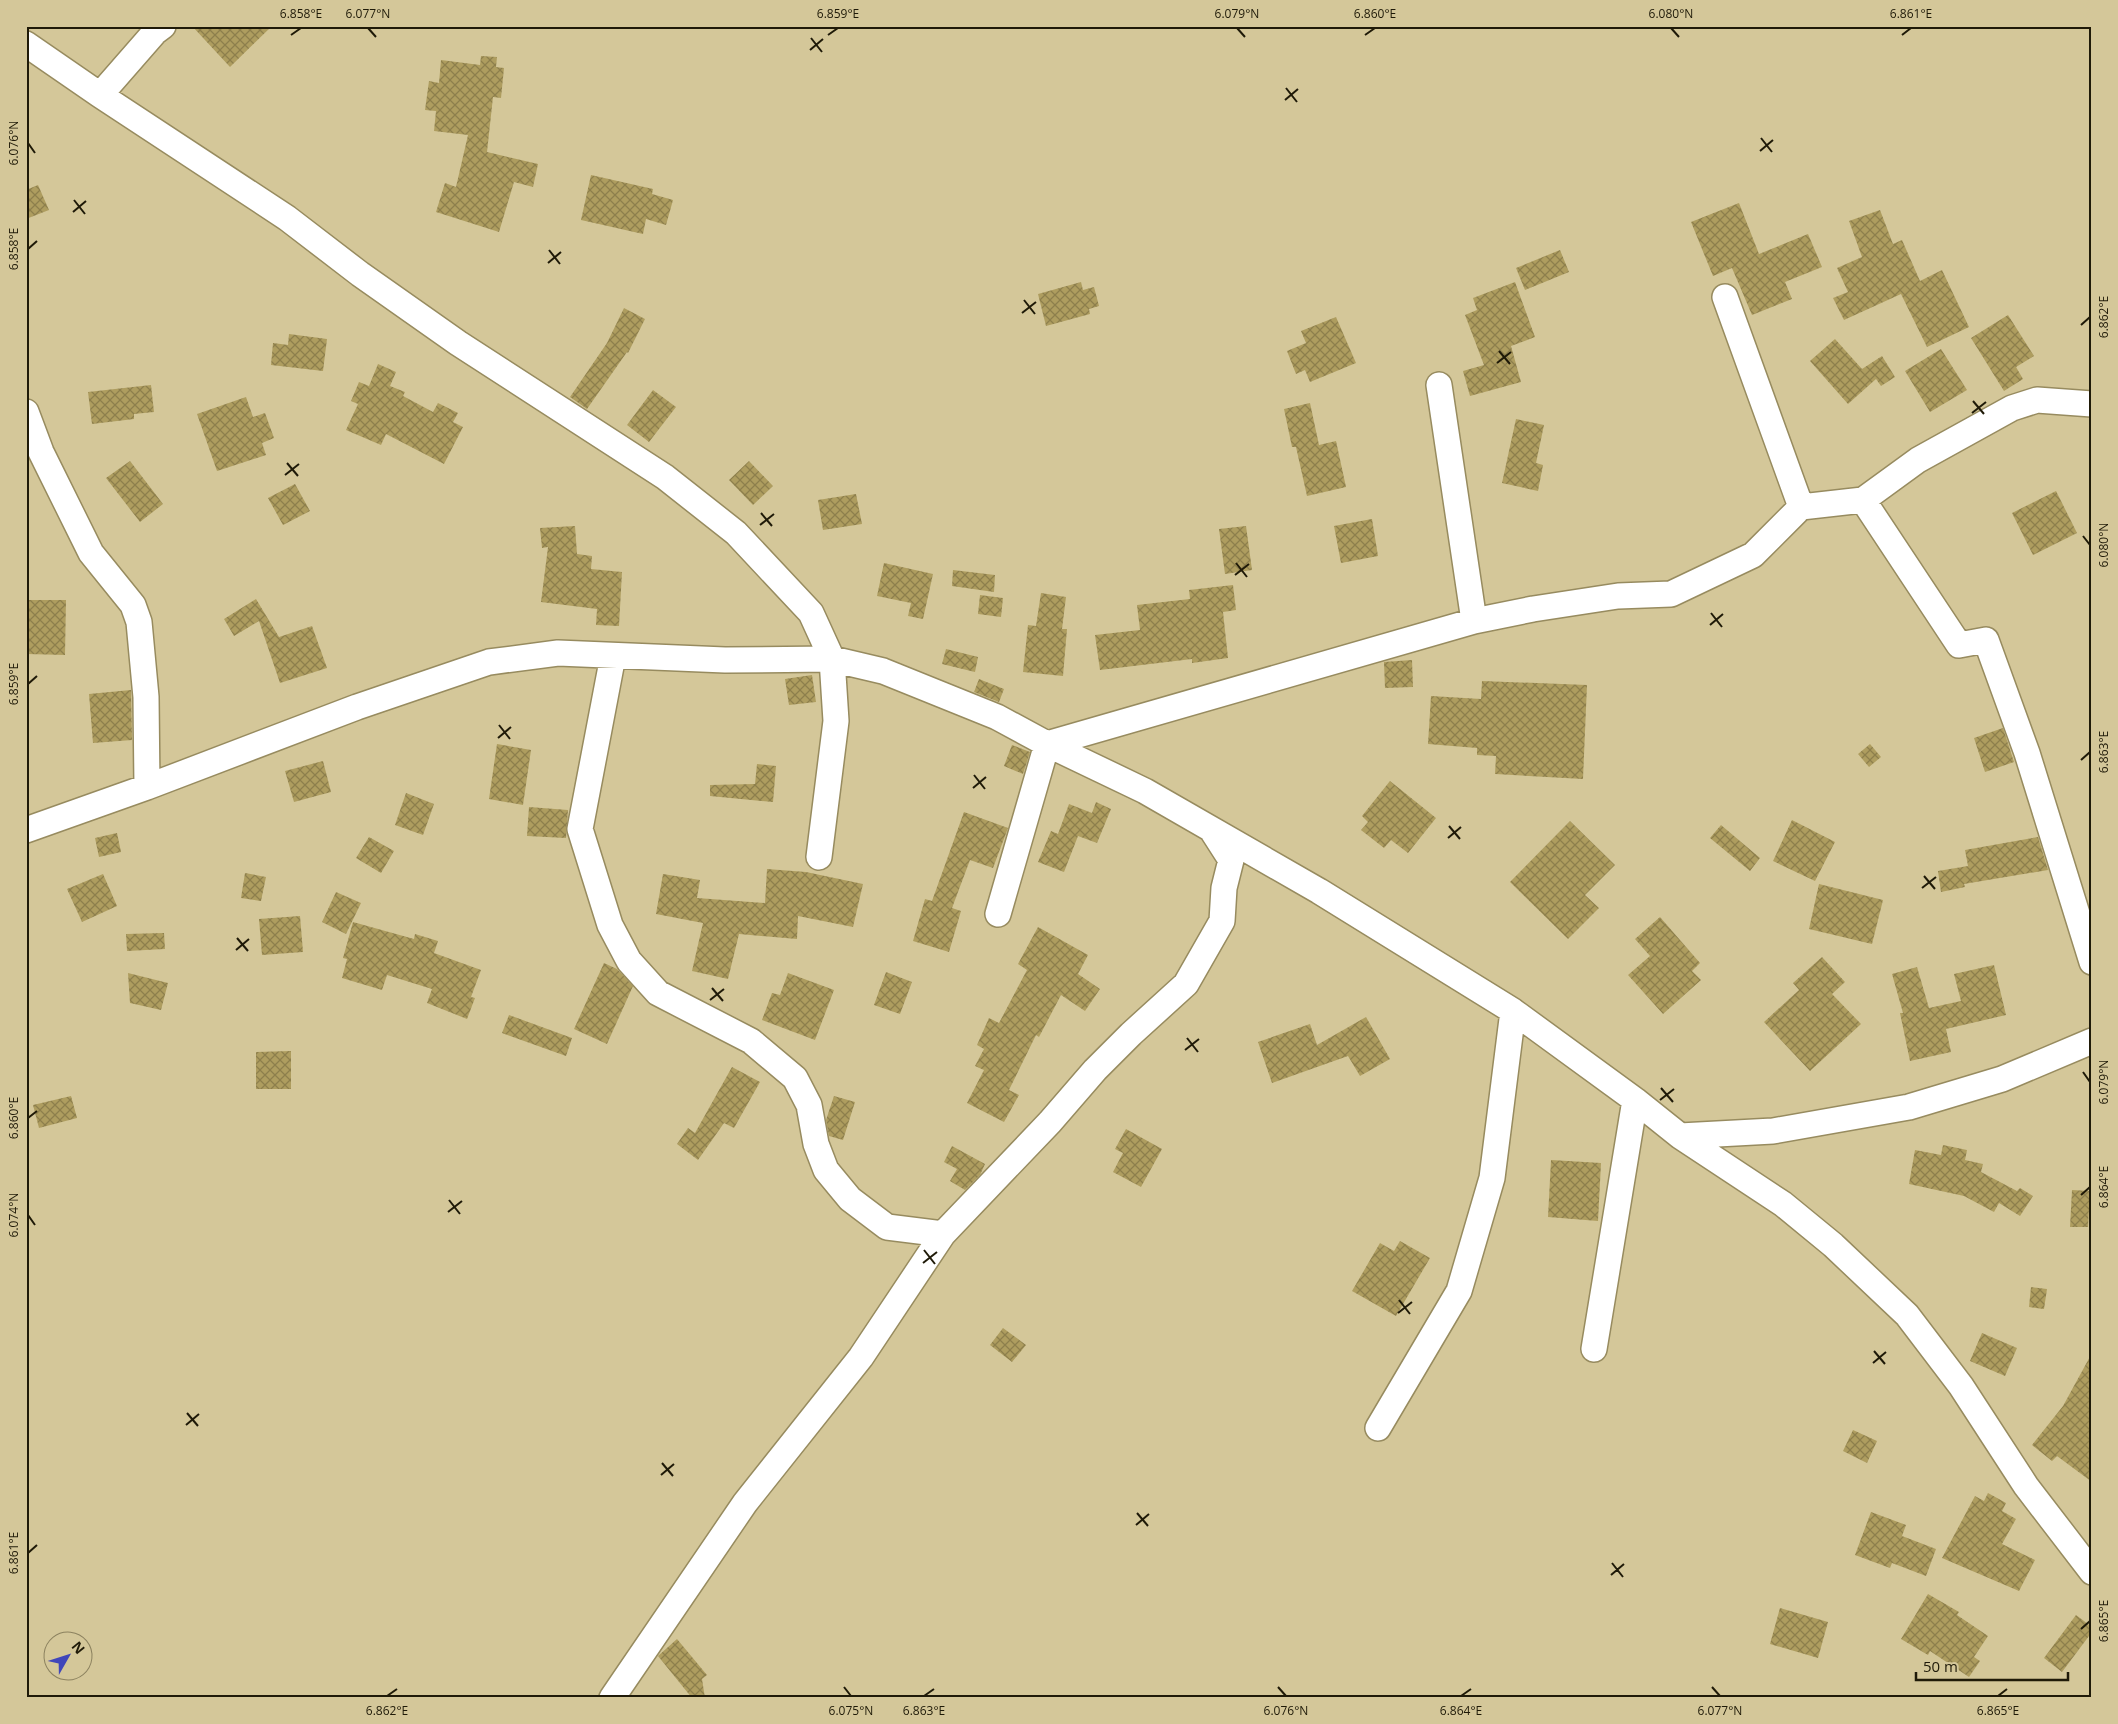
<svg xmlns="http://www.w3.org/2000/svg" width="2118" height="1724" viewBox="0 0 2118 1724" font-family="'Open Sans',sans-serif">
<defs>
<pattern id="building-cross-hatch" width="8" height="8" patternUnits="userSpaceOnUse" patternTransform="scale(1.25)"><rect width="8" height="8" fill="#ae9d5f"/><path d="M0 0l8 8M0 8l8-8" fill="none" stroke="#8d7f4c"/></pattern>
</defs>
<rect width="100%" height="100%" fill="#d4c799"/>
<path fill="url(#building-cross-hatch)" d="M192 26H272L230 67Z
M481 56 497 57 496 67 504 68 501 98 493 97 487 152 538 164 533 187 514 182 499 232 436 212 445 183 456 187 468 135 434 131 436 111 425 110 429 81 439 83 441 60 480 65Z
M591 175 653 189 652 194 673 200 666 225 646 219 643 234 581 220Z
M38 185 49 210 26 219V190Z
M1739 203 1759 254 1808 234 1822 267 1785 282 1792 299 1752 315 1732 268 1713 276 1691 222Z
M1880 210 1893 244 1902 240 1920 281 1942 270 1969 327 1927 347 1901 294 1844 320 1833 298 1848 292 1837 268 1862 257 1849 221Z
M1560 250 1569 272 1525 290 1516 268Z
M1081 282 1083 290 1094 287 1099 306 1089 309 1090 314 1046 326 1038 294Z
M1515 282 1535 337 1511 346 1521 382 1470 396 1463 371 1484 365 1465 315 1477 310 1473 298Z
M624 308 645 319 628 353 627 352 587 409 570 397 607 343Z
M2008 315 2034 356 2016 367 2023 379 2004 391 1971 338Z
M1336 317 1356 363 1310 382 1305 370 1296 374 1287 351 1306 343 1301 331Z
M289 334 327 339 323 371 271 365 273 343 288 345Z
M1835 339 1862 369 1882 356 1895 377 1881 386 1876 379 1848 404 1810 361Z
M1941 349 1967 390 1930 412 1905 371Z
M378 364 396 372 390 386 405 392 403 396 433 412 438 403 458 413 453 422 463 427 444 464 386 434 381 445 346 430 358 404 351 401 359 382 369 386Z
M151 385 154 412 134 414V419L92 424 88 392Z
M653 390 676 407 649 442 627 425Z
M246 397 253 417 265 413 274 438 262 443 266 455 217 471 197 414Z
M1310 403 1319 445 1336 441 1346 487 1307 496 1296 447H1292L1284 409Z
M1516 419 1544 425 1536 463 1543 465 1538 491 1502 483Z
M130 461 163 504 140 522 106 478Z
M749 461 773 486 753 505 729 480Z
M295 484 310 511 283 525 268 498Z
M2056 491 2077 533 2033 555 2012 513Z
M856 494 862 524 823 530 818 500Z
M1372 519 1378 556 1341 563 1334 526Z
M575 526 577 554 592 556 591 569 622 572 619 626 596 625 597 609 541 602 548 547 542 548 540 528Z
M1246 526 1252 570 1225 574 1219 529Z
M884 563 933 574 923 619 908 616 911 603 877 596Z
M953 570 995 575 994 592 952 586Z
M1233 585 1236 610 1223 612 1228 658 1192 663V659L1100 670 1095 635 1140 630 1137 605 1190 599 1189 590Z
M1041 593 1066 597 1062 629H1067L1063 676 1023 672 1028 625 1036 626Z
M980 595 1003 598 1001 617 978 614Z
M256 599 279 637 312 626 327 668 280 683 259 621 234 636 224 619Z
M27 600H66L65 655 26 654Z
M946 649 978 657 975 672 942 664Z
M1412 660 1413 687 1385 688 1384 662Z
M812 675 816 702 789 705 785 679Z
M979 679 1004 689 999 702 974 692Z
M1482 681 1587 685 1583 779 1495 774 1496 756 1477 755V748L1428 744 1431 696 1481 699Z
M131 690 132 740 93 743 89 694Z
M2003 728 2014 762 1985 772 1974 738Z
M497 744 531 750 523 805 489 799Z
M1870 744 1881 757 1869 767 1858 754Z
M1012 745 1030 752 1023 774 1004 766Z
M323 761 331 792 294 802 285 771Z
M757 764 776 766 773 802 710 796V785L755 784Z
M1390 781 1436 818 1408 853 1391 840 1384 848 1361 830 1368 822 1362 816Z
M406 793 434 804 423 835 395 825Z
M1096 802 1111 809 1097 843 1078 836 1064 872 1038 862 1051 831 1058 834 1069 804 1092 813Z
M529 807 568 810 566 838 527 836Z
M964 812 1008 828 993 868 970 860 952 908 961 911 949 952 913 941 925 899 932 901Z
M1792 820 1835 842 1815 881 1773 861Z
M1570 821 1615 865 1585 895 1599 908 1568 939 1510 882Z
M1721 825 1760 858 1750 871 1710 838Z
M117 833 121 852 99 857 95 838Z
M369 837 394 851 381 873 356 858Z
M2038 837 2048 870 1964 884 1965 887 1941 892 1938 871 1968 866 1965 850Z
M767 869 806 872 863 884 853 927 798 916 797 939 739 934 728 979 692 971 703 923 656 914 663 874 700 880 697 898 765 903Z
M245 873 266 877 261 901 241 898Z
M103 874 117 906 82 922 67 889Z
M1819 884 1883 900 1872 944 1809 929Z
M336 892 361 903 346 934 322 922Z
M300 916 303 952 262 955 259 919Z
M1660 917 1700 963 1692 971 1701 980 1663 1014 1628 975 1650 956 1635 939Z
M353 922 414 939 415 934 438 941 434 953 481 970 471 997 475 998 467 1019 427 1003 432 989 387 975 382 990 342 978 347 959 343 958Z
M1038 927 1088 955 1078 974 1100 989 1085 1011 1061 995 1039 1037 1036 1035 1009 1090 1019 1095 1004 1122 967 1103 984 1070 975 1066 984 1049 977 1045 989 1018 999 1023 1027 970 1018 964Z
M164 933 165 949 127 951 126 934Z
M1822 957 1845 982 1832 994 1861 1024 1810 1071 1764 1022 1799 990 1793 983Z
M604 963 617 969 633 986 607 1044 574 1029Z
M1994 965 2006 1015 1946 1029 1951 1052 1910 1061 1900 1013H1903L1892 974 1917 967 1929 1008 1961 1001 1954 974Z
M886 972 912 982 900 1014 874 1005Z
M128 973 168 983 161 1010 130 1003Z
M788 973 834 990 815 1040 762 1020 772 993 780 995Z
M509 1015 572 1038 566 1056 502 1033Z
M1366 1017 1390 1059 1360 1076 1348 1056 1272 1083 1258 1042 1310 1024 1317 1045Z
M291 1051V1089H256V1052Z
M732 1067 760 1082 734 1128 724 1123 698 1160 677 1144 688 1128 695 1133Z
M71 1096 77 1118 39 1128 33 1105Z
M834 1096 855 1102 843 1140 829 1136 826 1120Z
M1126 1129 1162 1149 1141 1187 1113 1172 1123 1153 1115 1149Z
M1943 1145 1967 1150 1965 1160 1983 1164 1981 1172 2017 1191 2020 1188 2033 1196 2020 1216 1999 1203 1994 1212 1964 1196 1909 1184 1915 1150 1941 1155Z
M952 1146 985 1164 980 1175 965 1190 950 1181 957 1169 944 1162Z
M1551 1160 1601 1163 1598 1221 1548 1217Z
M2072 1190 2090 1191 2088 1227H2070Z
M1400 1241 1430 1258 1396 1316 1352 1291 1380 1243 1394 1251Z
M2031 1287 2047 1289 2044 1309 2029 1307Z
M1003 1328 1026 1345 1012 1362 990 1345Z
M1982 1333 2017 1348 2005 1376 1970 1361Z
M2092 1353V1482L2057 1456 2052 1461 2032 1445 2063 1406Z
M1853 1430 1877 1441 1867 1463 1843 1451Z
M1988 1493 2006 1503 2002 1511 2016 1519 2002 1544 2035 1560 2019 1591 1942 1558 1975 1496 1984 1501Z
M1871 1512 1906 1525 1902 1536 1936 1549 1926 1576 1892 1563 1890 1568 1855 1555Z
M1928 1594 1959 1612 1957 1615 1988 1636 1974 1657 1980 1661 1969 1677 1930 1651 1928 1655 1901 1639Z
M1780 1608 1828 1622 1818 1658 1770 1644Z
M2076 1615 2092 1627V1632L2062 1672 2044 1658Z
M677 1639 707 1675 702 1679 705 1698H692L658 1656Z"/>
<g fill="none" stroke-linecap="round" stroke-linejoin="round">
<g stroke="#978b5f" stroke-width="28">
<path id="minor" d="M26 44 100 95 287 218 360 274 458 343 665 477 736 533 811 613 832 659 836 721 819 857
M100 95 155 32 163 26
M1725 297 1801 507
M1439 385 1474 621
M26 412 41 452 91 553 133 605 139 622 146 697 147 787
M1863 500 1959 645 1986 640 2027 753 2092 962
M613 656 580 829 610 925 629 961 658 993 751 1041 795 1078 809 1105 816 1144 826 1170 850 1199 887 1227 943 1234
M26 830 147 787 357 707 489 662 558 653 725 660 832 659 883 671 997 717 1047 744 1145 791 1319 891 1513 1011 1635 1100 1680 1136 1783 1204 1833 1245 1907 1315 1961 1386 2026 1486 2092 1572
M998 914 1047 744 1474 621 1533 609 1618 596 1671 594 1753 555 1801 507 1863 500 1918 460 2012 408 2037 400 2092 404
M1680 1136 1773 1131 1909 1107 2002 1079 2092 1041
M1594 1349 1635 1100
M1378 1428 1459 1291 1492 1178 1513 1011
M612 1698 745 1503 861 1357 943 1234 1050 1122 1095 1070 1131 1034 1186 984 1222 921 1224 888 1231 860 1213 832"/>
</g>
<use href="#minor" stroke="#fff" stroke-width="25"/>
</g>
<path fill="none" stroke="#1f1a08" stroke-width="2" d="M368 28 376 37M1237 28 1245 37M1671 28 1679 37M291 35 301 28M828 35 838 28M1365 35 1375 28M1902 35 1911 28M811 38 822 52M810 50 823 39M1286 88 1297 102M1285 100 1298 89M1761 138 1772 152M28 143 35 153M1760 151 1773 140M74 200 85 214M73 212 86 201M28 249 37 241M549 250 560 264M548 263 561 252M1024 300 1035 314M1022 313 1036 302M2081 325 2090 317M1499 351 1510 364M1497 363 1511 352M1973 401 1984 414M1972 413 1986 402M287 463 298 476M285 475 299 464M761 513 772 526M760 525 774 514M2083 536 2090 545M1236 563 1247 577M1235 575 1249 564M1711 613 1722 627M1710 625 1723 614M28 684 37 676M499 725 510 739M498 738 511 727M2081 760 2090 752M974 775 985 789M973 788 986 777M1449 826 1460 839M1448 838 1461 827M1924 876 1935 889M1922 888 1936 877M237 938 248 951M236 950 249 939M712 988 723 1001M710 1000 724 989M1187 1038 1198 1052M1185 1050 1199 1039M2083 1072 2090 1082M1661 1088 1673 1102M1660 1100 1674 1089M28 1118 37 1111M2081 1195 2090 1187M449 1200 460 1214M448 1212 462 1201M28 1215 35 1225M924 1250 935 1264M923 1263 937 1252M1399 1300 1410 1314M1398 1313 1412 1302M1874 1351 1885 1364M1873 1363 1886 1352M187 1413 198 1426M186 1425 199 1414M662 1463 673 1476M661 1475 674 1464M1137 1513 1148 1526M1136 1525 1149 1514M28 1553 37 1545M1612 1563 1623 1577M1611 1575 1624 1564M2081 1629 2090 1621M844 1687 851 1696M1278 1687 1286 1696M1712 1687 1720 1696M387 1696 397 1689M924 1696 934 1689M1461 1696 1471 1689M1998 1696 2007 1689"/>
<rect width="2118" height="1724" fill="none" stroke="#d4c799" stroke-width="55"/>
<g transform="translate(68 1656) rotate(51)"><circle r="24" fill="#d4c799" stroke="#8c825f"/>
<path d="M0-4L9 19L0 12L-9 19Z" fill="#4046ba"/>
<text y="-8" font-size="14" font-weight="bold" text-anchor="middle" fill="#1f1a08">N</text>
</g>
<path d="M1916 1672v8h152v-8" fill="none" stroke="#1f1a08" stroke-width="2.5"/>
<text x="1923" y="1672" font-size="15" fill="#1f1a08" stroke="#d4c799" stroke-width="4" paint-order="stroke">50 m</text>
<rect x="28" y="28" width="2062" height="1668" fill="none" stroke="#1f1a08" stroke-width="2"/>
<g font-size="12" text-anchor="middle" fill="#1f1a08">
<text x="301" y="18">6.858°E</text>
<text x="368" y="18">6.077°N</text>
<text x="838" y="18">6.859°E</text>
<text x="1237" y="18">6.079°N</text>
<text x="1375" y="18">6.860°E</text>
<text x="1671" y="18">6.080°N</text>
<text x="1911" y="18">6.861°E</text>
<text transform="translate(14 143) rotate(-90)" y="4">6.076°N</text>
<text transform="translate(14 249) rotate(-90)" y="4">6.858°E</text>
<text transform="translate(2104 317) rotate(-90)" y="4">6.862°E</text>
<text transform="translate(2104 545) rotate(-90)" y="4">6.080°N</text>
<text transform="translate(14 684) rotate(-90)" y="4">6.859°E</text>
<text transform="translate(2104 752) rotate(-90)" y="4">6.863°E</text>
<text transform="translate(2104 1082) rotate(-90)" y="4">6.079°N</text>
<text transform="translate(14 1118) rotate(-90)" y="4">6.860°E</text>
<text transform="translate(2104 1187) rotate(-90)" y="4">6.864°E</text>
<text transform="translate(14 1215) rotate(-90)" y="4">6.074°N</text>
<text transform="translate(14 1553) rotate(-90)" y="4">6.861°E</text>
<text transform="translate(2104 1621) rotate(-90)" y="4">6.865°E</text>
<text x="387" y="1715">6.862°E</text>
<text x="851" y="1715">6.075°N</text>
<text x="924" y="1715">6.863°E</text>
<text x="1286" y="1715">6.076°N</text>
<text x="1461" y="1715">6.864°E</text>
<text x="1720" y="1715">6.077°N</text>
<text x="1998" y="1715">6.865°E</text>
</g>
</svg>
